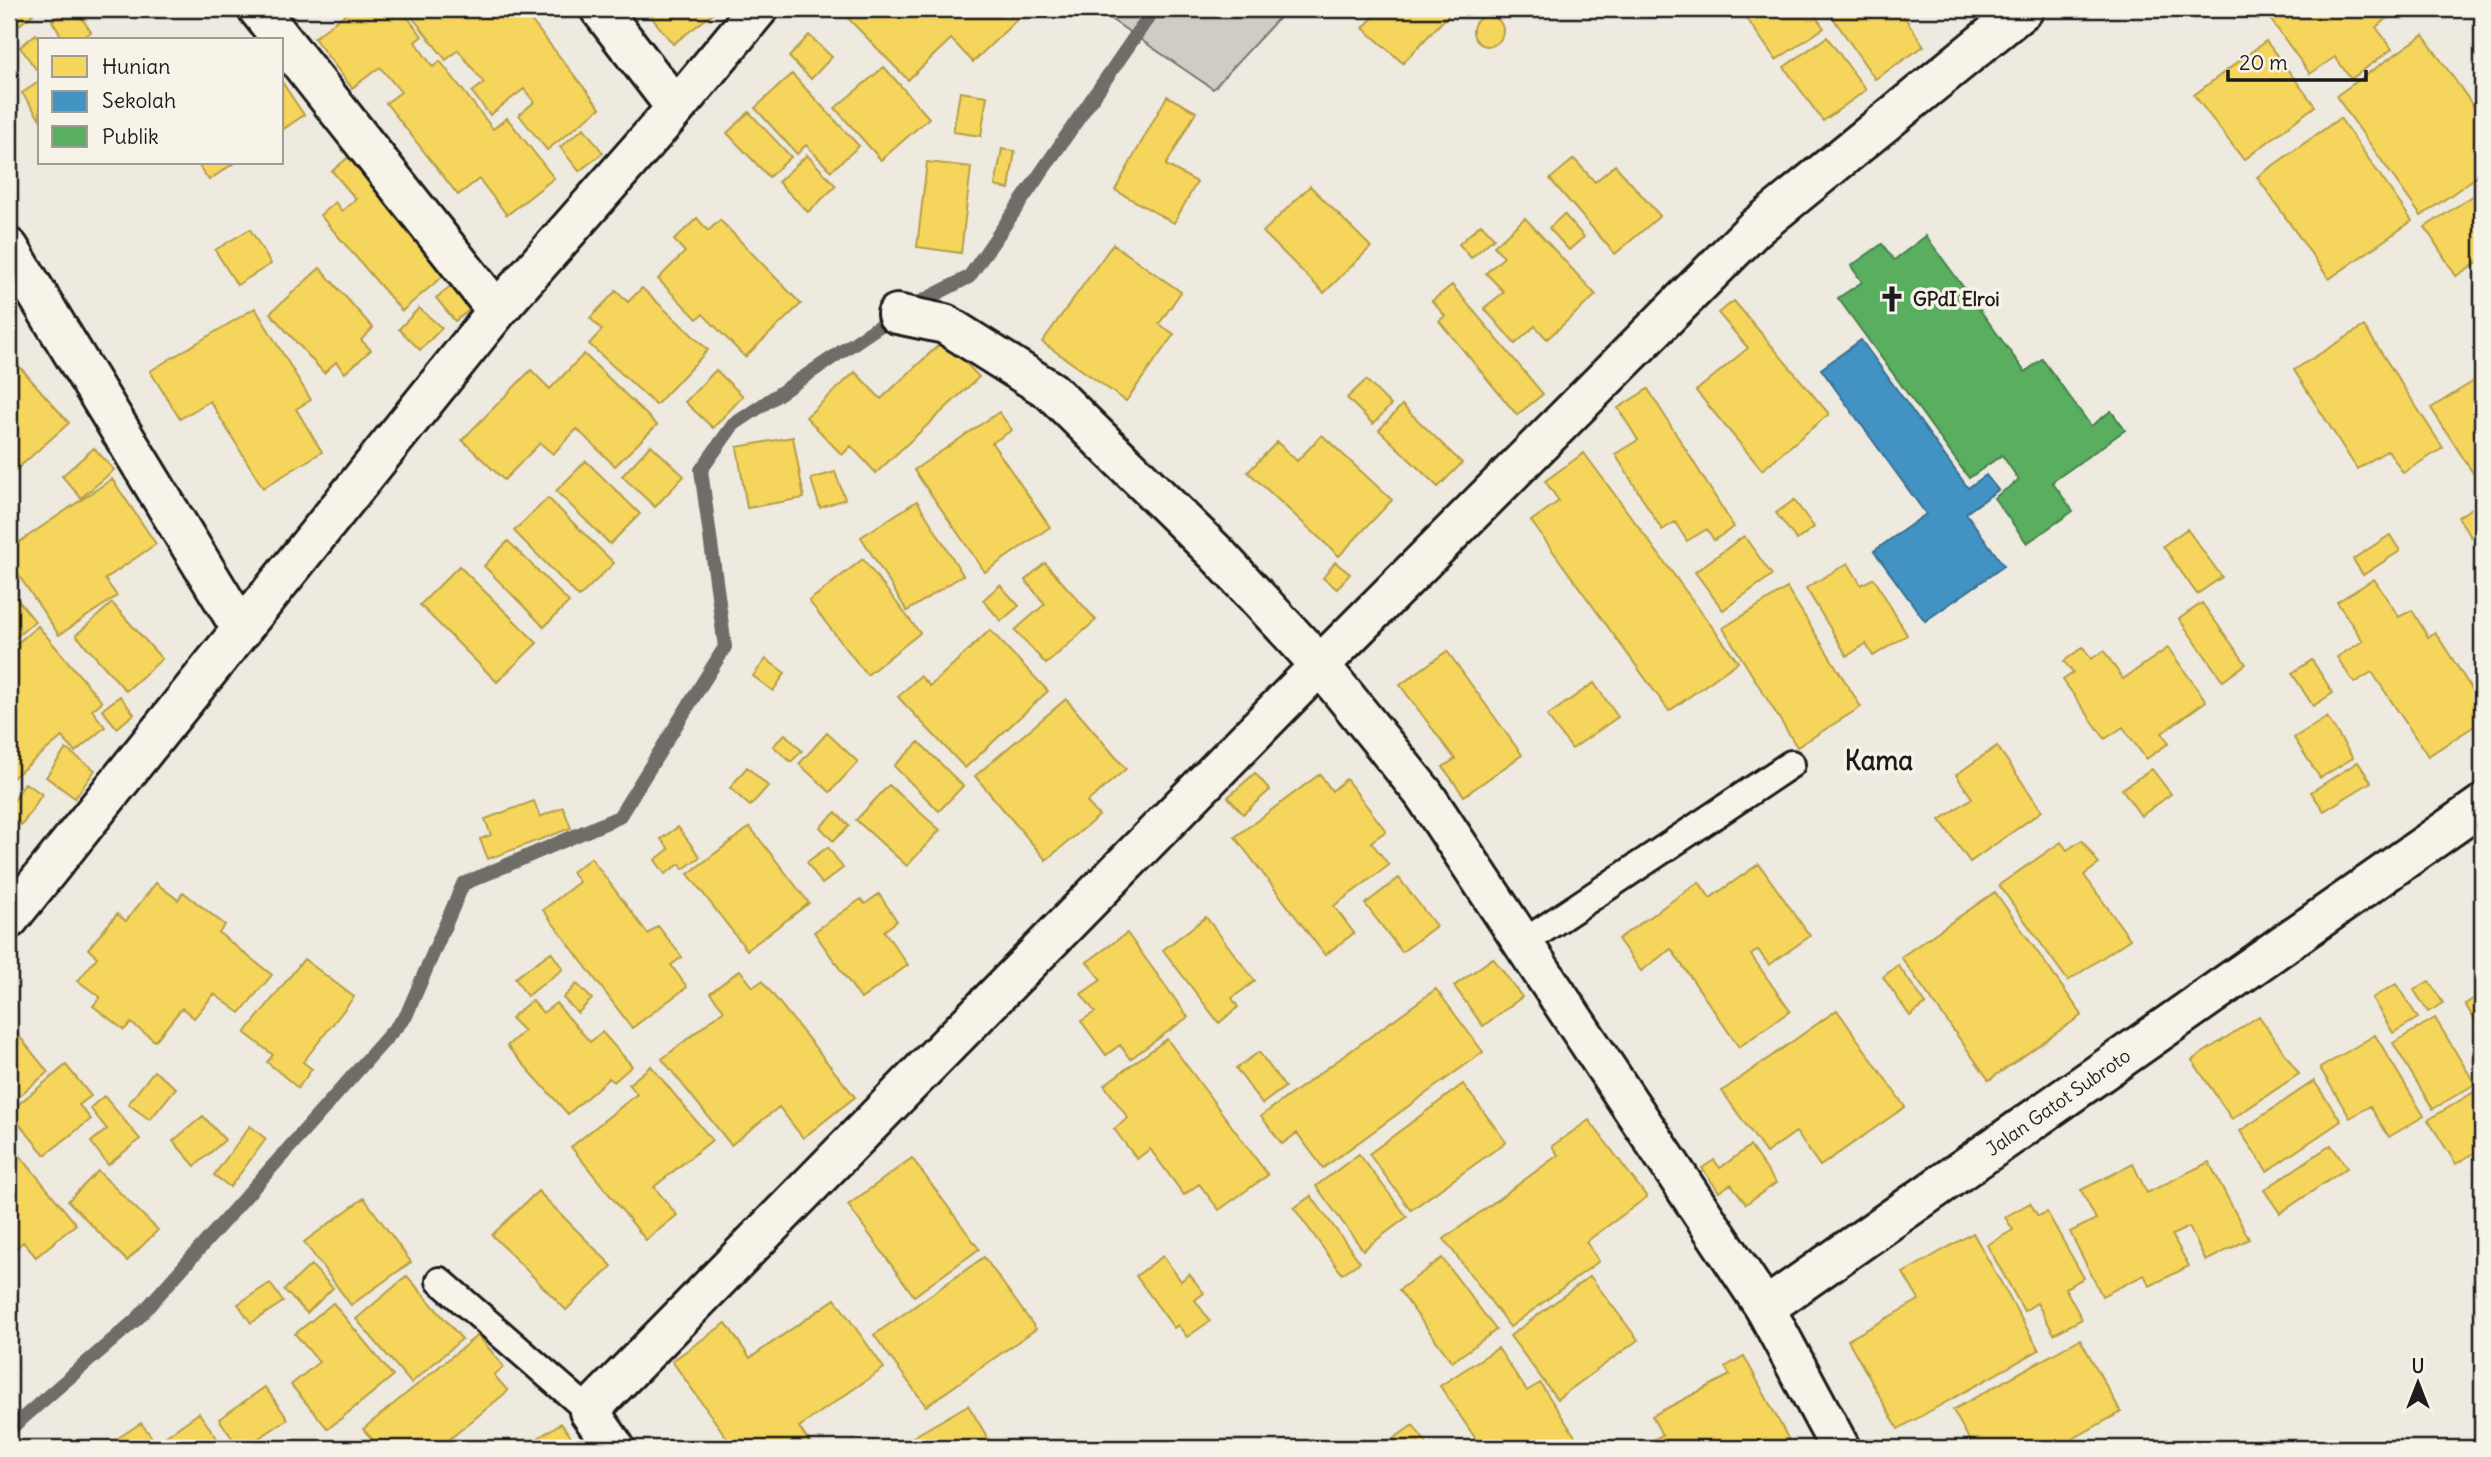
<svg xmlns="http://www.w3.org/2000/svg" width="2491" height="1457" viewBox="0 0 2491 1457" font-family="Delius,sans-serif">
<rect width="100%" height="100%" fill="#eeeae0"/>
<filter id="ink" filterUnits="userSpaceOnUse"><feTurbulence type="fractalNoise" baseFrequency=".0143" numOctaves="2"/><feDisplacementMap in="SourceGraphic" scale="14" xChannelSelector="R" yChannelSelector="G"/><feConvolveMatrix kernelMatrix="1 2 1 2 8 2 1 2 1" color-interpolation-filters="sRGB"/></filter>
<g filter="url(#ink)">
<path fill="#cfccc3" stroke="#767470" stroke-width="2" d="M1096 9H1287L1213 89Z"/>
<path fill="#f6d55c" stroke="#b59e49" stroke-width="2" d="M9 9H29L33 14 9 33Z
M70 9H76L91 32 79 40H64L52 21Z
M352 9H401L422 36 415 42 433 67 440 61 493 129 507 118 554 178 507 215 479 179 458 195 386 103 401 92 380 67 352 88 314 38Z
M406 9H522L600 108 547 150 519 115 534 102 524 89 490 115 472 92 484 83 458 50 446 60Z
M645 9H719L673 44Z
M839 9H1028L973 62 951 39 908 80Z
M1381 9H1454L1403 63 1363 28Z
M1750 9H1810L1824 28 1776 60 1743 13Z
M1827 9H1899L1924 46 1875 79Z
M2263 9H2400L2376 27 2392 49 2351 79 2335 57 2310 74Z
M1473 31a15 15 0 1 1 30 0a15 15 0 1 1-30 0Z
M36 34 40 40V75L20 47Z
M809 35 832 57 811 79 789 57Z
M2423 35 2482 118V173L2421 216 2336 96Z
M1827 37 1866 90 1823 121 1784 67Z
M2266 41 2315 106 2244 160 2194 95Z
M884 67 929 118 881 160 835 108Z
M792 74 859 146 831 171 806 145 797 154 755 108Z
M40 81V119L22 93Z
M282 82 304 115 282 130Z
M960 92 987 96 981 136 953 132Z
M1167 96 1196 112 1166 165 1197 182 1174 223 1115 190Z
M749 112 791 157 769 177 727 133Z
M2340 118 2412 221 2329 279 2257 177Z
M584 128 603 153 579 171 560 147Z
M1002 149 1015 151 1009 189 995 186Z
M351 155 450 270 402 311 320 215 335 202 342 211 356 199 332 171Z
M807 155 836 186 808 212 778 182Z
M1574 159 1595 182 1615 165 1660 216 1615 254 1550 179Z
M927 162 971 167 961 253 917 247Z
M197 163H234L209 180Z
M1310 186 1371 247 1324 293 1263 232Z
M2482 190V259L2456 276 2425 227Z
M1564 214 1584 237 1569 250 1549 228Z
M697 218 708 231 720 220 801 304 745 357 703 314 697 319 658 279 685 252 674 240Z
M1525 218 1596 295 1547 339 1535 326 1515 344 1484 308 1504 292 1486 273 1504 257 1494 246Z
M1481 224 1494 238 1471 258 1459 244Z
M250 229 271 264 237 285 215 250Z
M1113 244 1181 292 1159 324 1174 334 1126 401 1042 342Z
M320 268 373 328 361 340 371 350 345 373 336 362 324 373 270 313Z
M458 280 478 303 455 321 436 298Z
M1452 285 1543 394 1517 415 1439 321 1445 316 1432 301Z
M642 288 708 350 656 405 589 344 602 330 590 318 616 291 628 302Z
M1734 301 1829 414 1762 470 1696 391 1748 348 1718 313Z
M255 308 311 400 296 409 322 452 263 488 210 401 180 419 150 371Z
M419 308 442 328 420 350 399 329Z
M2364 326 2443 448 2403 473 2388 450 2357 469 2294 370Z
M944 340 979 377 876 473 851 446 842 455 806 417 855 372 881 399Z
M584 354 657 425 615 466 577 429 553 454 540 443 504 480 462 440 531 370 550 389Z
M19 366 69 423 9 476V375Z
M716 370 743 396 713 428 685 402Z
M2482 376V487L2431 408Z
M1366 380 1391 405 1373 424 1347 398Z
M1648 389 1734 527 1714 540 1707 529 1687 541 1675 522 1662 530 1615 454 1638 440 1618 408Z
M1402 405 1462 463 1438 487 1379 430Z
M999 412 1012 430 992 443 1050 527 985 572 914 470Z
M1322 435 1392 500 1339 556 1248 472 1277 442 1297 461Z
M793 437 804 498 747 508 737 447Z
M651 445 684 476 655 507 622 476Z
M94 448 114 470 81 498 62 476Z
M1584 453 1738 662 1669 711 1531 521 1559 501 1545 481Z
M586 461 640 514 610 544 556 491Z
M835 472 845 499 820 508 811 479Z
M112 479 156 544 105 579 117 596 59 635 9 561V549Z
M548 498 614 563 579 597 514 531Z
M1794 500 1814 527 1797 540 1776 513Z
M917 501 963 575 907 611 861 537Z
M2477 505 2482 514V531L2471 537 2458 517Z
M2187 529 2222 577 2197 594 2163 546Z
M2390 535 2400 551 2363 575 2353 559Z
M1744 536 1772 575 1723 610 1695 572Z
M508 541 569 602 544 627 484 566Z
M863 559 920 633 867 675 809 601Z
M1335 562 1350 574 1337 589 1323 578Z
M1045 563 1096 620 1046 664 1015 630 1045 604 1025 580Z
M1848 563 1861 585 1874 578 1907 635 1873 656 1866 644 1847 656 1806 588Z
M459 566 537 643 497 682 420 605Z
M2374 579 2399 617 2412 610 2428 637 2435 632 2482 705V721L2428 756 2372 672 2354 683 2337 657 2363 641 2337 602Z
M1000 585 1019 606 1001 621 983 600Z
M1787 588 1861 707 1797 747 1723 628Z
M9 589 35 621 9 643V622L12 620 9 616Z
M112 603 162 659 126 691 76 635Z
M2202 603 2246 664 2223 681 2179 619Z
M38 626 102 702 92 710 105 727 75 752 62 737 9 781V650Z
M990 630 1048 691 965 768 898 697 920 676 930 686Z
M2083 647 2091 659 2104 651 2123 679 2168 648 2206 701 2162 733 2169 743 2146 759 2123 727 2105 739 2063 680 2073 673 2064 661Z
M1447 651 1522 755 1464 796 1443 767 1455 759 1400 685Z
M766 659 785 673 773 691 753 676Z
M2312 660 2333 693 2313 706 2292 673Z
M1594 683 1618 717 1572 749 1547 716Z
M120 696 134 714 117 728 102 710Z
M1066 699 1126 769 1087 802 1099 816 1046 860 975 776Z
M2327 717 2353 758 2320 778 2294 738Z
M827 733 858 762 830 792 799 764Z
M785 734 802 751 791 762 773 746Z
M919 742 963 786 939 811 894 766Z
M1997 746 2042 811 1970 862 1940 820 1972 798 1956 775Z
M66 749 95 770 75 798 46 777Z
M2358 762 2371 782 2324 811 2311 792Z
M747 767 768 786 750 806 730 788Z
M2152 769 2171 794 2141 816 2122 789Z
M1255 773 1270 790 1243 814 1228 797Z
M1320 774 1332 791 1346 779 1386 831 1371 842 1389 865 1334 906 1354 933 1325 955 1235 837Z
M25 783 42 794 22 825 9 816V808Z
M889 785 940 830 907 866 856 820Z
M534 801 540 817 563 807 571 828 488 859 480 839 491 835 485 819Z
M836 812 849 826 833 841 820 827Z
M678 827 700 857 683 869 680 864 665 874 655 860 669 849 661 839Z
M750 827 809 903 747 950 688 874Z
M2082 840 2099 864 2084 875 2130 939 2068 981 1999 885 2061 842 2067 850Z
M828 847 843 868 822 884 807 862Z
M591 858 648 934 658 926 682 957 671 965 687 987 632 1028 543 910 579 882 572 872Z
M1759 864 1810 936 1769 965 1758 950 1751 955 1790 1011 1739 1047 1671 949 1641 971 1618 939 1699 882 1710 898Z
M1399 878 1436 926 1402 952 1365 904Z
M156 883 178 900 183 892 225 925 219 933 272 975 240 1013 214 994 194 1018 182 1008 155 1041 131 1023 124 1030 93 1006 100 997 78 981 97 957 88 949 117 914 126 921Z
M1995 892 2082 1015 1989 1080 1901 957Z
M879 894 897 921 884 931 908 965 861 999 814 932 861 899 865 904Z
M1206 917 1255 981 1232 998 1238 1007 1219 1023 1163 950Z
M1127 933 1188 1017 1130 1059 1120 1045 1106 1055 1081 1021 1095 1012 1081 994 1101 980 1087 962Z
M551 952 563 969 527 996 515 978Z
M1493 958 1522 997 1483 1026 1454 986Z
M304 959 354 997 303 1062 312 1069 298 1088 267 1062 273 1055 245 1033Z
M1898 965 1926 1004 1910 1016 1883 977Z
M740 970 753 987 762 981 855 1097 803 1138 779 1107 731 1145 662 1059 724 1010 710 993Z
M2429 981 2443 1003 2428 1012 2414 990Z
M577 984 592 999 578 1013 563 998Z
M2396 984 2418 1018 2393 1033 2372 998Z
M1436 989 1483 1052 1323 1168 1297 1133 1282 1144 1261 1116Z
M2482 993V1032L2465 1004Z
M532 1000 543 1013 556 1003 590 1042 602 1032 632 1066 614 1082 609 1078 568 1114 507 1046 524 1031 511 1018Z
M1837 1010 1905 1107 1820 1166 1796 1132 1766 1153 1722 1091Z
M2259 1016 2299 1074 2232 1119 2192 1060Z
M2435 1018 2475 1084 2433 1109 2393 1043Z
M15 1031 48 1072 9 1104V1036Z
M2375 1035 2424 1116 2389 1137 2370 1106 2350 1118 2320 1068Z
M1167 1039 1268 1175 1219 1210 1199 1184 1184 1195 1150 1149 1137 1159 1114 1129 1128 1118 1104 1085Z
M1259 1052 1285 1087 1262 1104 1236 1068Z
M66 1065 91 1096 79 1105 91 1119 45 1155 9 1112Z
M651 1066 712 1140 654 1187 677 1215 646 1240 571 1147 637 1094 629 1084Z
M154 1071 176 1088 150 1120 128 1104Z
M2314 1081 2341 1121 2267 1171 2240 1131Z
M1463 1084 1506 1142 1411 1210 1369 1154Z
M2479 1089 2482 1095V1148L2456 1164 2428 1120Z
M104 1096 140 1139 108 1165 91 1142 107 1129 90 1108Z
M203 1116 225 1140 195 1166 173 1141Z
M1589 1120 1647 1197 1586 1242 1599 1261 1510 1327 1444 1239 1558 1155 1552 1146Z
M250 1126 266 1139 230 1187 214 1175Z
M9 1142 76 1224 36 1257 23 1242 15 1249 9 1241Z
M2331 1145 2347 1168 2280 1213 2264 1190Z
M1750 1146 1776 1183 1746 1204 1731 1184 1719 1192 1702 1168 1714 1160 1720 1168Z
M1359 1154 1407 1217 1363 1250 1316 1186Z
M912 1158 979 1249 914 1296 848 1205Z
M2209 1162 2249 1239 2206 1261 2189 1227 2172 1235 2189 1266 2150 1286 2144 1275 2102 1296 2070 1232 2096 1219 2081 1190 2133 1164 2147 1193Z
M98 1171 158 1230 127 1261 68 1201Z
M538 1191 612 1266 566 1310 492 1235Z
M1311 1196 1360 1262 1342 1274 1294 1208Z
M364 1198 411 1262 351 1305 304 1242Z
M2030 1203 2038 1216 2047 1212 2084 1278 2065 1288 2082 1319 2054 1334 2037 1303 2024 1311 1987 1245 2013 1230 2005 1217Z
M1973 1233 2039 1350 1898 1429 1848 1340 1919 1300 1903 1273Z
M1163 1256 1181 1281 1189 1274 1204 1293 1195 1300 1210 1321 1187 1337 1178 1325 1174 1328 1136 1276Z
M984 1257 1036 1329 926 1406 874 1335Z
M1442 1258 1496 1330 1452 1362 1399 1290Z
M311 1265 333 1288 307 1313 284 1290Z
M407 1276 462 1339 411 1383 356 1319Z
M1590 1276 1638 1340 1557 1399 1510 1336Z
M270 1283 283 1302 251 1323 238 1304Z
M835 1299 884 1368 799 1427 813 1448H734L672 1361 726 1323 750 1358Z
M333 1303 393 1376 328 1429 291 1385 319 1362 295 1334Z
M478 1335 504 1367 494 1375 508 1391 439 1448H380L363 1429Z
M2080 1339 2121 1412 2056 1448H1974L1953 1410Z
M1498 1348 1527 1391 1540 1383 1582 1447 1482 1448 1440 1386Z
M1744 1356 1789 1440 1774 1448H1656L1651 1441 1662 1435 1652 1416 1730 1375 1725 1367Z
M265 1387 288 1419 244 1448H239L219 1419Z
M968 1405 994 1448H894Z
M199 1413 224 1448H173L165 1437Z
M141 1423 160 1448H116L112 1442Z
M561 1423 579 1448H523Z
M1413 1425 1430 1448H1388L1386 1444Z"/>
<path fill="#4393c3" stroke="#376f91" stroke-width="2" d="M1861 340 1968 488 1986 475 1998 490 1966 513 2004 566 1925 621 1874 551 1926 514 1821 369Z"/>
<path fill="#5aae61" stroke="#47824c" stroke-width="2" d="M1926 236 2025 372 2042 359 2091 426 2111 411 2125 430 2052 482 2073 511 2027 543 1994 498 2019 480 2002 455 1969 478 1838 298 1862 282 1851 266 1882 244 1894 260Z"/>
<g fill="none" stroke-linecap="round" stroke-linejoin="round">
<path stroke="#6f6d69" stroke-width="14" d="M9 1430 138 1318 406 1016 463 884 619 817 725 647 701 470 733 425 897 314 969 277 1154 9"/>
<g stroke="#1c1c1c" stroke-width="32">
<path id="service" d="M1523 943 1791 764
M440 1281 589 1411"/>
</g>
<g stroke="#1c1c1c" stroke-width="44">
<path id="minor" d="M258 9 497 311
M600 9 676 108
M9 248 242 630
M897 314 945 324 1051 391 1216 553 1320 665 1424 794 1765 1308
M9 919 497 311 676 108 758 9
M615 1448 589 1411 1320 665 1754 229 2024 9"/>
</g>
<g stroke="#1c1c1c" stroke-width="44">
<path id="tertiary" d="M1840 1448 1765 1308 2482 805"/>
</g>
<use href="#service" stroke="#f7f3e8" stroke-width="26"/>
<use href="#minor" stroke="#f7f3e8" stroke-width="38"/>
<use href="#tertiary" stroke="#f7f3e8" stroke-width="38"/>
</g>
</g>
<defs>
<g id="church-bare" transform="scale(2.1)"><path d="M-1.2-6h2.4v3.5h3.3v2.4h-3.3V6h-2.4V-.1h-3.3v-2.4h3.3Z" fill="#1c1c1c" stroke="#f7f3e8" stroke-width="2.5" paint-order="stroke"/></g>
</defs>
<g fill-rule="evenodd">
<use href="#church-bare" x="1892" y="299"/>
</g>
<g text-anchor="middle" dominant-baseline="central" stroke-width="7" stroke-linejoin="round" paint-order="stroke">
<g font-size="19" font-weight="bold" fill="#1c1c1c" stroke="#f7f3e8" text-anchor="start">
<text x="1913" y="299">GPdI Elroi</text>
</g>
<g font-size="19" fill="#1c1c1c" stroke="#f7f3e8">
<text transform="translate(2058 1102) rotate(-35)">Jalan Gatot Subroto</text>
</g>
<g font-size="26" font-weight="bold" fill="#1c1c1c" stroke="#f7f3e8">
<text x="1879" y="760">Kama</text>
</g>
</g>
<rect width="2491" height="1457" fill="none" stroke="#f7f3e8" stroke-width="35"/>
<rect x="18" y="18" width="2456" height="1422" fill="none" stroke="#1c1c1c" stroke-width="2.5" filter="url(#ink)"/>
<rect x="38" y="38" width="245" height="126" fill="#f7f3e8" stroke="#9f9d96" stroke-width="2"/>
<rect x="52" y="56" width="35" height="21" fill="#f6d55c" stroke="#9f9d96" stroke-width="2"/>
<text x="102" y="74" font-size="21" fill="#1c1c1c">Hunian</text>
<rect x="52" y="91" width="35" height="21" fill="#4393c3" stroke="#9f9d96" stroke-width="2"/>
<text x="102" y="108" font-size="21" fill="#1c1c1c">Sekolah</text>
<rect x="52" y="126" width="35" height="21" fill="#5aae61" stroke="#9f9d96" stroke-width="2"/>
<text x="102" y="144" font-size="21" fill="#1c1c1c">Publik</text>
<g transform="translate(2418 1383)" stroke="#f7f3e8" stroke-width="5" paint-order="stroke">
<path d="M0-5L12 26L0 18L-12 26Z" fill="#1c1c1c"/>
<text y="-10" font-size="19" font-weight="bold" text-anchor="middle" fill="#1c1c1c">U</text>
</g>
<path d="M2228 70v10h138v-10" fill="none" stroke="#1c1c1c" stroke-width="3.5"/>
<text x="2239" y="70" font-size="21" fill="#1c1c1c" stroke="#f7f3e8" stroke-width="5" paint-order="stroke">20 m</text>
</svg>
